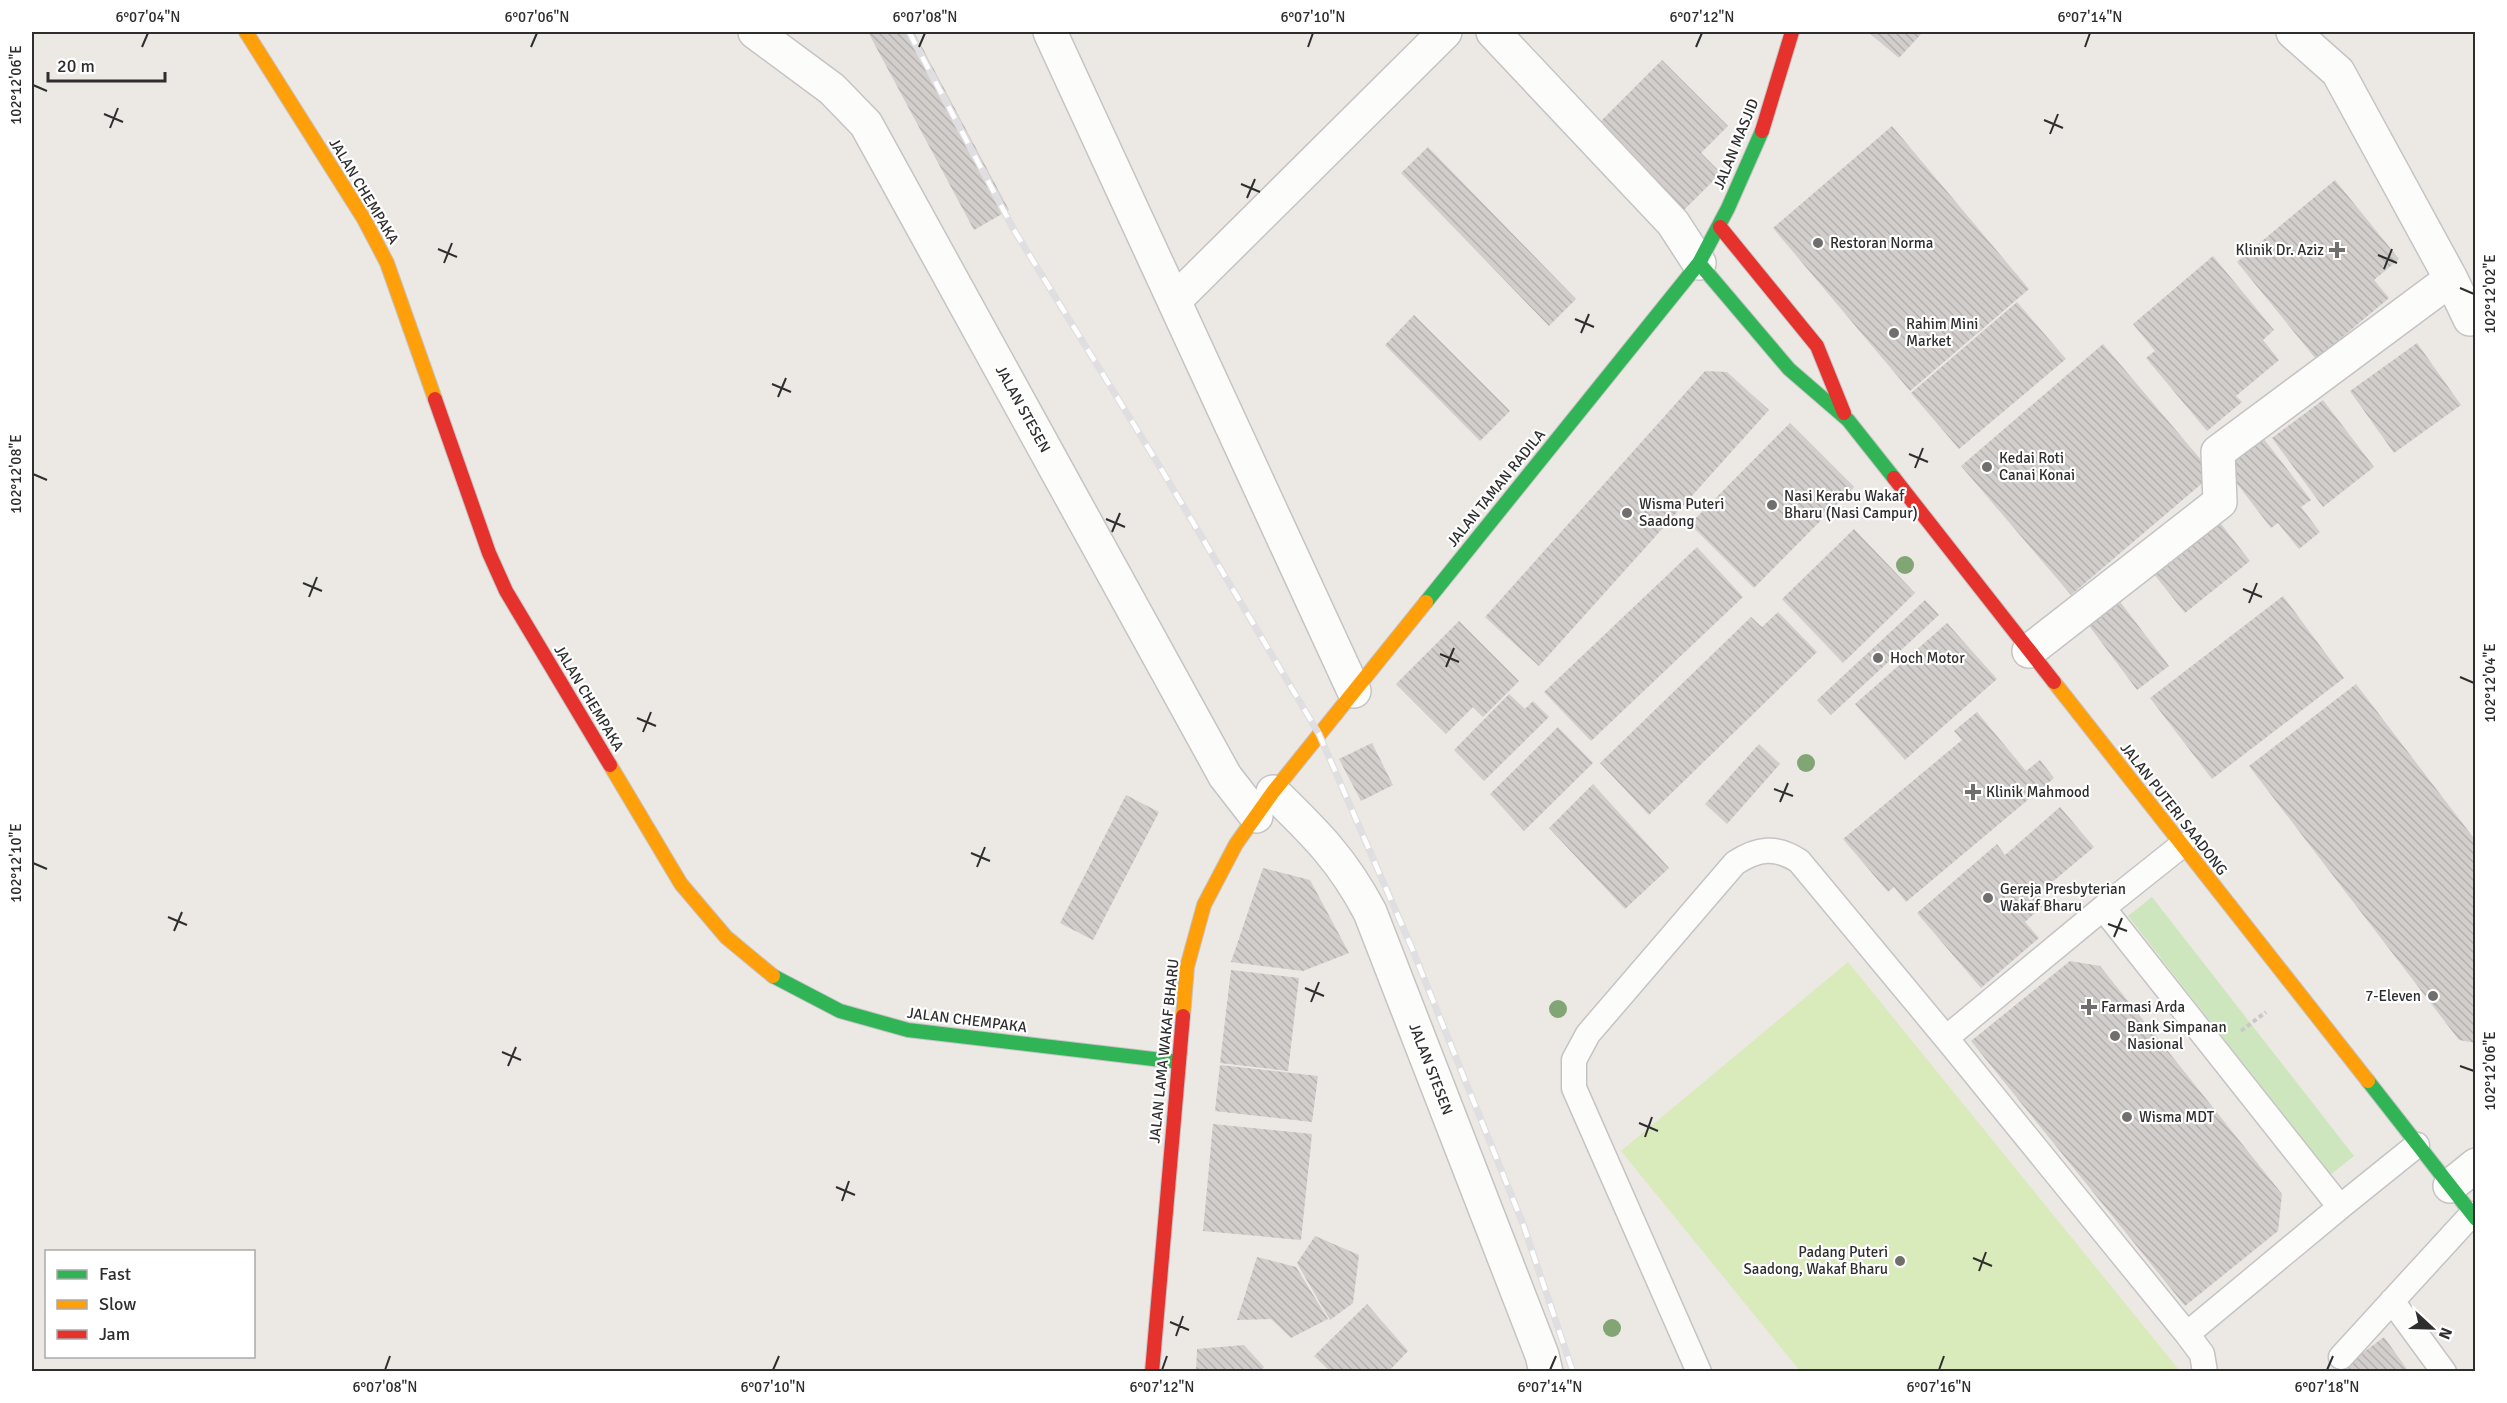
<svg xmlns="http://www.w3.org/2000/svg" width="2507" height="1403" viewBox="0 0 2507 1403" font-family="Signika,sans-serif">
<defs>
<pattern id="building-back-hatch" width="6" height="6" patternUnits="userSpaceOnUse" patternTransform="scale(1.5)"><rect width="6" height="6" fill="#d1cecb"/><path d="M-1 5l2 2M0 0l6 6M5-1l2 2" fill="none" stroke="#b4b1af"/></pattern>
</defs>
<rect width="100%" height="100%" fill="#ece8e4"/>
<path fill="#cee6be" d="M2152 897 2354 1156 2330 1175 2128 916Z"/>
<path fill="#d9eabb" d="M1848 962 2180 1371H1800L1621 1151Z"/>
<path fill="url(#building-back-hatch)" d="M868 32H914L1009 210 974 230Z
M1868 32H1923L1899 58Z
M1662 60 1728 126 1701 153 1721 173 1683 211 1598 124Z
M1892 126 2029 289 1910 391 1773 228Z
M1428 147 1576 299 1549 326 1401 173Z
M2335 180 2399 259 2374 280 2389 298 2316 359 2237 262Z
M2213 256 2274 330 2263 340 2279 360 2236 396 2242 402 2207 431 2146 358 2155 351 2133 324Z
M2017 302 2066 359 1959 449 1911 393Z
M1414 315 1510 411 1480 441 1385 345Z
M2417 343 2461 405 2394 453 2350 391Z
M2103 344 2213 474 2071 595 1961 466Z
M1705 371 1727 372 1769 410 1539 666 1485 617Z
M2323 400 2374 467 2323 507 2272 438Z
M1790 423 1854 487 1754 588 1690 524Z
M2260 434 2311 500 2301 507 2320 532 2299 549 2278 523 2271 528 2222 464Z
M2218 520 2250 561 2185 613 2153 573Z
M1854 529 1915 593 1843 663 1782 599Z
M1697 547 1743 597 1591 741 1544 692Z
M2283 596 2344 678 2212 779 2150 698Z
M2118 599 2169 666 2137 690 2087 623Z
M1925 600 1939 615 1831 715 1817 700Z
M1778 612 1817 652 1649 815 1600 763 1751 617 1762 627Z
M1459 621 1519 681 1483 717 1473 707 1446 734 1396 684Z
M1947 623 1997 679 1905 760 1855 704Z
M2356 684 2476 841V1043L2459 1040 2249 766Z
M1509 694 1525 709 1533 701 1549 717 1484 781 1454 750Z
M1977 712 2026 771 2040 760 2054 778 1906 902 1894 887 1888 892 1843 839 1962 740 1954 731Z
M1558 727 1593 763 1524 831 1490 794Z
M1372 743 1393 785 1361 801 1339 759Z
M1759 744 1780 764 1727 824 1705 804Z
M1593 784 1669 868 1625 909 1549 828Z
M1126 795 1159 812 1093 940 1060 923Z
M2060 807 2094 847 2038 894 2046 903 2025 922 2039 938 1981 988 1917 913 1997 844 2005 855Z
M1263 868 1310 880 1349 953 1303 971 1231 962Z
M2070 961 2100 966 2282 1194 2278 1231 2185 1306 1971 1041Z
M1231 970 1299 978 1288 1071 1220 1063Z
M1220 1065 1318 1076 1312 1122 1215 1111Z
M1213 1124 1312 1134 1301 1240 1203 1231Z
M1315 1236 1359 1255 1353 1303 1330 1320 1297 1263Z
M1257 1257 1296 1267 1328 1319 1291 1338 1271 1319 1237 1320Z
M1367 1304 1408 1351 1388 1372H1331L1314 1356Z
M2384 1337 2409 1372H2337Z
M1244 1345 1264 1367 1260 1372H1196L1197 1349Z"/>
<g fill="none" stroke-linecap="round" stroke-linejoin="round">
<g stroke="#c5c4c5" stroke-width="27">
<path id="lane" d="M2182 845 2103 908 2340 1207 2417 1145
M2103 908 1946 1038 2187 1334 2340 1207
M2392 1301 2444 1372
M2187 1334 2202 1354 2205 1372
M2341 1357 2472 1214
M1699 1372 1574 1088V1060L1588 1034 1735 863C1758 848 1776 846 1799 861L1946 1038"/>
</g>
<g stroke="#c5c4c5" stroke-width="36">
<path id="street" d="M755 32 832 89 866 124 1225 776 1256 816
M1050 32 1354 691
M1493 32 1673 223 1699 263
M2293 32 2338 72 2451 279
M1175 300 1445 32
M2029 651 2220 502 2218 452 2451 279 2470 319 2476 316
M1273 792C1315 833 1342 859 1370 912L1542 1355 1546 1372
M2450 1186 2476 1165"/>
</g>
<g stroke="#c5c4c5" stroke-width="16">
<path id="fast" d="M1699 263 1789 369 1848 420 1894 478
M1426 602 1699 263 1728 208 1762 131
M773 976 840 1011 908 1030 1179 1062
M2368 1081 2476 1219"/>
</g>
<g stroke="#c5c4c5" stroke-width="16">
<path id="slow" d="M246 32 364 219 387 263 435 399
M2054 682 2368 1081
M610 765 681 884 726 937 773 976
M1183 1016 1187 967 1204 905 1236 844 1273 792 1426 602"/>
</g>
<g stroke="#c5c4c5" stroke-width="16">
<path id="jam" d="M1762 131 1792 32
M1720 227 1817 346 1844 413
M435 399 489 553 506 591 610 765
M1894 478 2054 682
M1152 1372 1183 1016"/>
</g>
<path stroke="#c9c9c8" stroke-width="4" stroke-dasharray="4.5 3" stroke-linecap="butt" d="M2241 1031 2266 1012"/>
<use href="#lane" stroke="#fcfcfb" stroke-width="24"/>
<use href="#street" stroke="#fcfcfb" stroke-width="33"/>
<use href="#fast" stroke="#30b455" stroke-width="14"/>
<use href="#slow" stroke="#ff9f0a" stroke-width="14"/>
<use href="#jam" stroke="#e5322d" stroke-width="14"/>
<g stroke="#dfdfe1" stroke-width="7">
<path id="rail" d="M909 32 1014 230 1160 467 1319 734 1411 946 1523 1224 1573 1372"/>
</g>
<use href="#rail" stroke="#fff" stroke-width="4.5" stroke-dasharray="14" stroke-linecap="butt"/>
</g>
<g fill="#82a575">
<circle cx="1905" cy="565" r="9"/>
<circle cx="1806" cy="763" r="9"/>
<circle cx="1558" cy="1009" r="9"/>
<circle cx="1612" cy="1328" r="9"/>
</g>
<path fill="none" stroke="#2e2e2e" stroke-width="2" d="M142 47 148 33M531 47 537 33M919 47 925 33M1308 47 1313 33M1696 47 1702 33M2085 47 2090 33M33 85 47 91M104 114 123 122M2044 120 2063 128M110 128 118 108M2050 134 2058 114M1241 184 1260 192M1247 198 1255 179M438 249 457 257M2378 255 2397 263M444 263 452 243M2384 269 2392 249M2460 288 2474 294M1575 319 1594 327M1581 333 1589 314M772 384 791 392M778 397 786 378M1909 454 1928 462M1915 468 1923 448M33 474 47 480M1106 519 1125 527M1112 532 1120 513M303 583 322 591M2243 589 2262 597M309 597 317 577M2249 603 2257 583M1440 654 1459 662M1446 667 1454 648M2460 677 2474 683M637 718 656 726M643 732 651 712M1774 789 1793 796M1780 802 1788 783M971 853 990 861M33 863 47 869M977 867 985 847M168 917 187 925M2108 924 2127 931M174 931 182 912M2114 937 2122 918M1305 988 1324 996M1311 1002 1319 982M502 1052 521 1060M508 1066 516 1047M2460 1066 2474 1071M1639 1123 1658 1131M1645 1137 1652 1117M836 1187 855 1195M842 1201 849 1181M1973 1258 1992 1266M1979 1271 1986 1252M1170 1322 1189 1330M1176 1336 1183 1316M385 1370 390 1356M773 1370 779 1356M1162 1370 1167 1356M1550 1370 1556 1356M1939 1370 1944 1356M2327 1370 2333 1356"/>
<g fill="#706f6e" stroke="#fff" stroke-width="2">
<circle cx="1818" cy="243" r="6"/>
<path d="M2334 241h6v6h6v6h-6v6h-6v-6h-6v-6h6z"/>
<circle cx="1894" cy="333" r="6"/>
<circle cx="1987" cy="467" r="6"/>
<circle cx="1772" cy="505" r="6"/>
<circle cx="1627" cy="513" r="6"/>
<circle cx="1878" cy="658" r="6"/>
<path d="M1970 783h6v6h6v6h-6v6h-6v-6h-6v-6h6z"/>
<circle cx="1988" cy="898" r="6"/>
<circle cx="2433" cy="996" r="6"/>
<path d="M2086 998h6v6h6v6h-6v6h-6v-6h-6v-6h6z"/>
<circle cx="2115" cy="1036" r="6"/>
<circle cx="2127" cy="1117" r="6"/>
<circle cx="1900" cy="1261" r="6"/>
</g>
<g text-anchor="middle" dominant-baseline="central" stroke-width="4.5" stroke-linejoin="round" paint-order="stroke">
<g font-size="15" fill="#2e2e2e" stroke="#fff">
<text transform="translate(1736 144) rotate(-68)">JALAN MASJID</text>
<text transform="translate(364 191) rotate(59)">JALAN CHEMPAKA</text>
<text transform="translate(1023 409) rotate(61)">JALAN STESEN</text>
<text transform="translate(1496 488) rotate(-51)">JALAN TAMAN RADILA</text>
<text transform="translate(589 698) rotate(59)">JALAN CHEMPAKA</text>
<text transform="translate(2174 809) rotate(52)">JALAN PUTERI SAADONG</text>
<text transform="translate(967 1020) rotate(7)">JALAN CHEMPAKA</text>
<text transform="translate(1164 1051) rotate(-84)">JALAN LAMA WAKAF BHARU</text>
<text transform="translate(1431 1069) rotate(69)">JALAN STESEN</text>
</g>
<g font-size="15" fill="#2e2e2e" stroke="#fff" text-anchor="start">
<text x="1830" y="243">Restoran Norma</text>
<text x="2324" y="250" text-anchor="end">Klinik Dr. Aziz</text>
<text x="1906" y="324">Rahim Mini<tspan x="1906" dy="17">Market</tspan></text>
<text x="1999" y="458">Kedai Roti<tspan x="1999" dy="17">Canai Konai</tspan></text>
<text x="1784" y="496">Nasi Kerabu Wakaf<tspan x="1784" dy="17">Bharu (Nasi Campur)</tspan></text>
<text x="1639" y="504">Wisma Puteri<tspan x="1639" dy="17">Saadong</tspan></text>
<text x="1890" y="658">Hoch Motor</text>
<text x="1986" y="792">Klinik Mahmood</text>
<text x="2000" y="889">Gereja Presbyterian<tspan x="2000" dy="17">Wakaf Bharu</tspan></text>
<text x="2421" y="996" text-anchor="end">7-Eleven</text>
<text x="2101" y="1007">Farmasi Arda</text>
<text x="2127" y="1027">Bank Simpanan<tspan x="2127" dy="17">Nasional</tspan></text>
<text x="2139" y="1117">Wisma MDT</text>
<text x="1888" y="1252" text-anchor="end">Padang Puteri<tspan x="1888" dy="17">Saadong, Wakaf Bharu</tspan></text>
</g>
</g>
<rect width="2507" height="1403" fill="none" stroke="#ffffff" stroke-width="66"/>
<rect x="45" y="1250" width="210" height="108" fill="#ffffff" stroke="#ababab" stroke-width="1.5"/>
<rect x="57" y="1270" width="30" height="9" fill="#30b455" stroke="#ababab" stroke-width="1.5"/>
<text x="99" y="1280" font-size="18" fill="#2e2e2e">Fast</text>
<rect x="57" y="1300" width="30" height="9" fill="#ff9f0a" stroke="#ababab" stroke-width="1.5"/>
<text x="99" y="1310" font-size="18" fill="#2e2e2e">Slow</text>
<rect x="57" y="1330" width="30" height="9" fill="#e5322d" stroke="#ababab" stroke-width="1.5"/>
<text x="99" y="1340" font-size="18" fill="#2e2e2e">Jam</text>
<g transform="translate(2432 1328) rotate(112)" stroke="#ffffff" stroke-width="4.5" paint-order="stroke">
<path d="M0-4.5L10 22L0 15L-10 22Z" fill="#2e2e2e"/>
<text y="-9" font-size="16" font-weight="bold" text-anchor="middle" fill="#2e2e2e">N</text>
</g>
<path d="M48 72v9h117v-9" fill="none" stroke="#2e2e2e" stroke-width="3"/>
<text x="57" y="72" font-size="18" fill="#2e2e2e" stroke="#ffffff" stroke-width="4.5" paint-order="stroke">20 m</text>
<rect x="33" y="33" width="2441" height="1337" fill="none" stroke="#2e2e2e" stroke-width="2"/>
<g font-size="15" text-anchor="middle" fill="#2e2e2e">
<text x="148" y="22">6°07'04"N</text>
<text x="537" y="22">6°07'06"N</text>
<text x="925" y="22">6°07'08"N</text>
<text x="1313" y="22">6°07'10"N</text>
<text x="1702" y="22">6°07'12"N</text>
<text x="2090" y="22">6°07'14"N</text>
<text transform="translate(16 85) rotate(-90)" y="5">102°12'06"E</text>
<text transform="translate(2490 294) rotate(-90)" y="5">102°12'02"E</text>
<text transform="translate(16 474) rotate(-90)" y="5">102°12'08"E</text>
<text transform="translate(2490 683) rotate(-90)" y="5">102°12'04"E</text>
<text transform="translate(16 863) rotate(-90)" y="5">102°12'10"E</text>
<text transform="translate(2490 1071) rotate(-90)" y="5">102°12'06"E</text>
<text x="385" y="1392">6°07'08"N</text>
<text x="773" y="1392">6°07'10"N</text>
<text x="1162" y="1392">6°07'12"N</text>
<text x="1550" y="1392">6°07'14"N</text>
<text x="1939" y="1392">6°07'16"N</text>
<text x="2327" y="1392">6°07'18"N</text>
</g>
</svg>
